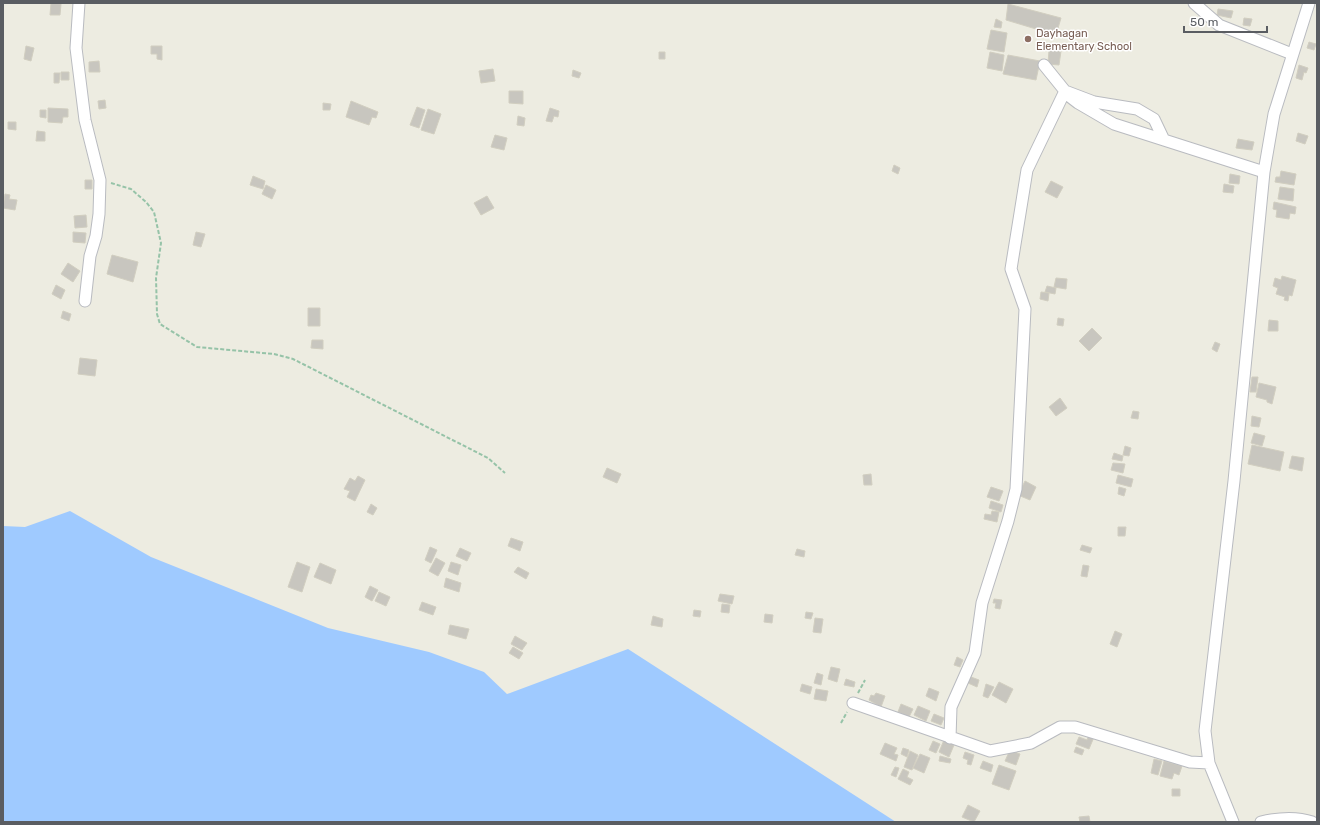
<svg xmlns="http://www.w3.org/2000/svg" width="1320" height="825" viewBox="0 0 1320 825" font-family="Rubik,sans-serif">
<rect width="100%" height="100%" fill="#edece1"/>
<path fill="#9fcaff" d="M70 511 151 557 328 628 429 652 484 672 507 694 628 649 896 822H3V526L25 527Z"/>
<path fill="#c8c6bf" stroke="#d1cec0" d="M51 3 61 4 60 15H50Z
M1008 4 1061 18 1056 35 1006 20Z
M1218 9 1233 11 1231 18 1217 15Z
M1244 18 1252 19 1250 26 1243 25Z
M996 19 1002 22 1001 28 994 27Z
M991 30 1007 33 1004 52 987 49Z
M1309 42 1316 44 1314 50 1307 48Z
M26 46 34 48 31 61 24 59Z
M151 46H162V60L157 59V54H151Z
M1049 50 1061 51 1059 65 1048 64Z
M659 52H665V59H659Z
M990 52 1004 55 1002 71 987 68Z
M1008 55 1040 61 1036 80 1003 74Z
M99 61 100 72H89V62Z
M1299 65 1308 68 1306 73 1304 72 1302 80 1296 78Z
M493 69 495 81 481 83 479 71Z
M573 70 581 73 579 78 572 76Z
M61 72H69V80H61Z
M54 73H60L59 83H54Z
M509 91H523V104L509 103Z
M105 100 106 108 99 109 98 101Z
M351 101 378 112 376 118 372 117 369 125 346 117Z
M323 103 331 104 330 110H323Z
M417 107 425 110 419 128 410 125Z
M48 108 68 109V117H63L62 123 48 122Z
M550 108 559 111 558 117 554 116 552 122 546 121Z
M428 109 441 114 434 134 421 130Z
M40 110H46V118L40 117Z
M518 116 525 118 524 126 517 125Z
M8 122H16V130L8 129Z
M37 131 45 132V141H36Z
M1298 133 1308 136 1305 144 1296 141Z
M495 135 507 138 504 150 491 147Z
M1238 139 1254 142 1252 150 1236 148Z
M894 165 900 168 898 174 892 171Z
M1281 171 1296 174 1294 185 1275 182 1276 177H1280Z
M1230 174 1240 176 1239 184 1229 183Z
M253 176 265 181 263 189 250 185Z
M85 180H92V189H85Z
M1051 181 1063 187 1057 198 1045 192Z
M1224 184 1234 186 1233 193 1223 192Z
M266 185 276 190 272 199 262 194Z
M1280 187 1294 189 1293 201 1278 199Z
M5 194 10 195 9 199 17 200 15 210 3 208Z
M487 196 494 208 481 215 474 203Z
M1274 202 1296 207 1295 214 1290 213 1289 219 1276 217 1277 210 1273 209Z
M86 215 87 227 75 228 74 216Z
M73 232 86 233 85 243 73 242Z
M196 232 205 234 201 247 193 245Z
M112 255 138 262 133 282 107 274Z
M68 263 80 271 73 282 61 274Z
M1282 276 1296 280 1292 296 1289 295 1288 301 1284 300 1285 297 1276 294 1278 288 1273 286 1275 278 1281 280Z
M1056 278 1067 279 1066 289 1054 287Z
M56 285 65 290 61 299 52 294Z
M1047 286 1056 288 1055 294 1045 292Z
M1041 292 1049 293 1048 301 1040 299Z
M308 308H320V326H308Z
M63 311 71 314 69 321 61 318Z
M1058 318 1064 319 1063 326 1057 325Z
M1269 320 1278 321V331H1268Z
M1092 328 1102 338 1089 351 1079 341Z
M312 340H323V349L311 348Z
M1215 342 1220 344 1217 352 1212 349Z
M80 358 97 360 95 376 78 374Z
M1252 377H1258L1256 392H1250Z
M1259 383 1276 387 1272 404 1267 402V400L1256 397Z
M1060 398 1067 408 1056 416 1049 407Z
M1133 411 1139 412 1138 419 1131 418Z
M1252 416 1261 418 1259 427 1251 426Z
M1254 433 1265 436 1262 446 1251 443Z
M1252 445 1284 452 1280 471 1248 464Z
M1125 446 1131 448 1129 456 1123 455Z
M1114 453 1123 456 1122 461 1112 459Z
M1292 456 1304 458 1302 471 1289 468Z
M1113 463 1125 464 1123 473 1111 470Z
M607 468 621 474 617 483 603 477Z
M871 474 872 485H864L863 475Z
M1118 475 1133 479 1131 487 1116 483Z
M358 476 365 480 355 501 347 497 350 491 344 489 350 478 355 481Z
M1025 481 1036 487 1030 500 1018 495Z
M991 487 1003 491 999 501 987 497Z
M1119 487 1126 489 1124 496 1118 494Z
M991 501 1003 505 1001 512 989 508Z
M371 504 377 508 373 515 367 512Z
M992 511 999 512 997 522 984 519 985 514 991 515Z
M1118 527H1126L1125 536H1118Z
M511 538 523 542 520 551 508 546Z
M1082 545 1092 548 1090 553 1080 550Z
M430 547 437 550 431 563 425 560Z
M460 548 471 553 467 561 456 556Z
M797 549 805 551 804 557 795 555Z
M436 558 445 563 438 576 429 571Z
M297 562 310 567 302 592 288 587Z
M451 562 461 565 458 575 448 571Z
M320 563 336 570 331 584 314 577Z
M1083 565 1089 566 1087 577 1081 576Z
M518 567 529 573 526 579 514 572Z
M446 578 461 583 459 592 444 587Z
M370 586 378 590 372 601 365 597Z
M379 592 390 597 386 606 375 601Z
M720 594 734 596 732 604 718 601Z
M994 599 1002 600 1000 609 995 608 996 603H993Z
M422 602 436 607 433 615 419 610Z
M722 604 730 605 729 613 721 612Z
M694 610 701 611 700 617 693 616Z
M806 612 813 613 811 619 805 618Z
M765 614 773 615 772 623 764 622Z
M653 616 663 619 662 627 651 625Z
M815 618 823 619 821 633 813 632Z
M450 625 469 629 466 639 448 634Z
M1115 631 1122 634 1117 647 1110 644Z
M515 636 527 643 522 650 511 644Z
M513 647 523 653 519 659 509 653Z
M957 657 963 660 960 667 954 665Z
M831 667 840 669 837 682 828 679Z
M817 673 823 675 821 685 814 683Z
M971 677 979 680 977 687 968 683Z
M846 679 855 682 854 687 844 685Z
M999 682 1013 689 1006 703 992 695Z
M802 684 812 687 810 694 800 691Z
M986 684 994 687 988 698 983 696Z
M929 688 939 692 936 701 926 696Z
M816 689 828 691 826 701 814 699Z
M876 693 885 696 881 707 869 700 871 695 874 696Z
M901 704 913 709 909 717 898 712Z
M918 706 930 711 926 721 914 715Z
M934 714 944 718 941 725 931 721Z
M1089 735 1094 737 1089 749 1076 744 1079 737 1087 740Z
M944 740 954 745 949 757 939 752Z
M933 741 940 744 936 753 929 750Z
M885 743 897 748 894 754 898 755 896 761 880 754Z
M1076 747 1084 750 1082 755 1074 752Z
M903 748 909 750 907 757 901 754Z
M1010 750 1020 754 1016 765 1005 761Z
M910 751 918 755 912 770 904 767Z
M965 752 974 755 971 765 967 764 968 760 963 758Z
M920 754 930 758 924 773 913 768Z
M940 756 951 759 950 763 939 761Z
M1154 759 1162 761 1158 775 1151 773Z
M983 761 993 765 991 772 980 768Z
M1164 761 1182 766 1179 775 1174 773 1172 779 1160 776Z
M999 765 1016 771 1009 790 992 784Z
M895 767 899 768 896 777 891 775Z
M903 769 909 772 907 777 913 780 910 785 898 779Z
M1172 789H1180V796H1172Z
M968 805 980 811 974 822 962 817Z
M1089 816 1090 822H1080L1079 817Z"/>
<g fill="none" stroke-linecap="round" stroke-linejoin="round">
<g stroke="#b9bbc0" stroke-width="13">
<path id="minor" d="M79 3 76 48 85 120 100 180 99 214 96 236 90 256 85 301
M1194 3 1219 25 1292 54
M1044 65 1065 91 1094 102 1137 109 1154 119 1164 140
M1065 93 1078 103 1114 124 1264 172
M853 703 990 751 1031 743 1060 727H1075L1190 762 1209 763
M950 738 951 707 975 653 982 603 1008 521 1016 489 1025 309 1011 269 1027 170 1065 91
M1233 822 1209 763 1205 731 1234 481 1264 172 1274 114 1309 3
M1261 822C1278 818 1295 816 1312 822"/>
</g>
<path stroke="#96c3a8" stroke-width="2" stroke-dasharray="4 2" stroke-linecap="butt" d="M111 183 131 189 146 202 154 212 161 243 156 278 157 314 160 324 197 347 274 354 293 359 488 458 505 473
M858 693 865 680
M841 723 847 712"/>
<use href="#minor" stroke="#fff" stroke-width="11"/>
</g>
<circle fill="#8d6e63" stroke="#fff" stroke-width="1.5" cx="1028" cy="39" r="4"/>
<g text-anchor="middle" dominant-baseline="central" stroke-width="3" stroke-linejoin="round" paint-order="stroke">
<g font-size="11" fill="#785e54" stroke="#fff" text-anchor="start">
<text x="1036" y="33">Dayhagan<tspan x="1036" dy="13">Elementary School</tspan></text>
</g>
</g>
<rect width="1320" height="825" fill="none" stroke="#5a5d62" stroke-width="8"/>
<path d="M1184 26v6h83v-6" fill="none" stroke="#5a5d62" stroke-width="2"/>
<text x="1190" y="26" font-size="12" fill="#5a5d62" stroke="#ffffff" stroke-width="3" paint-order="stroke">50 m</text>
</svg>
